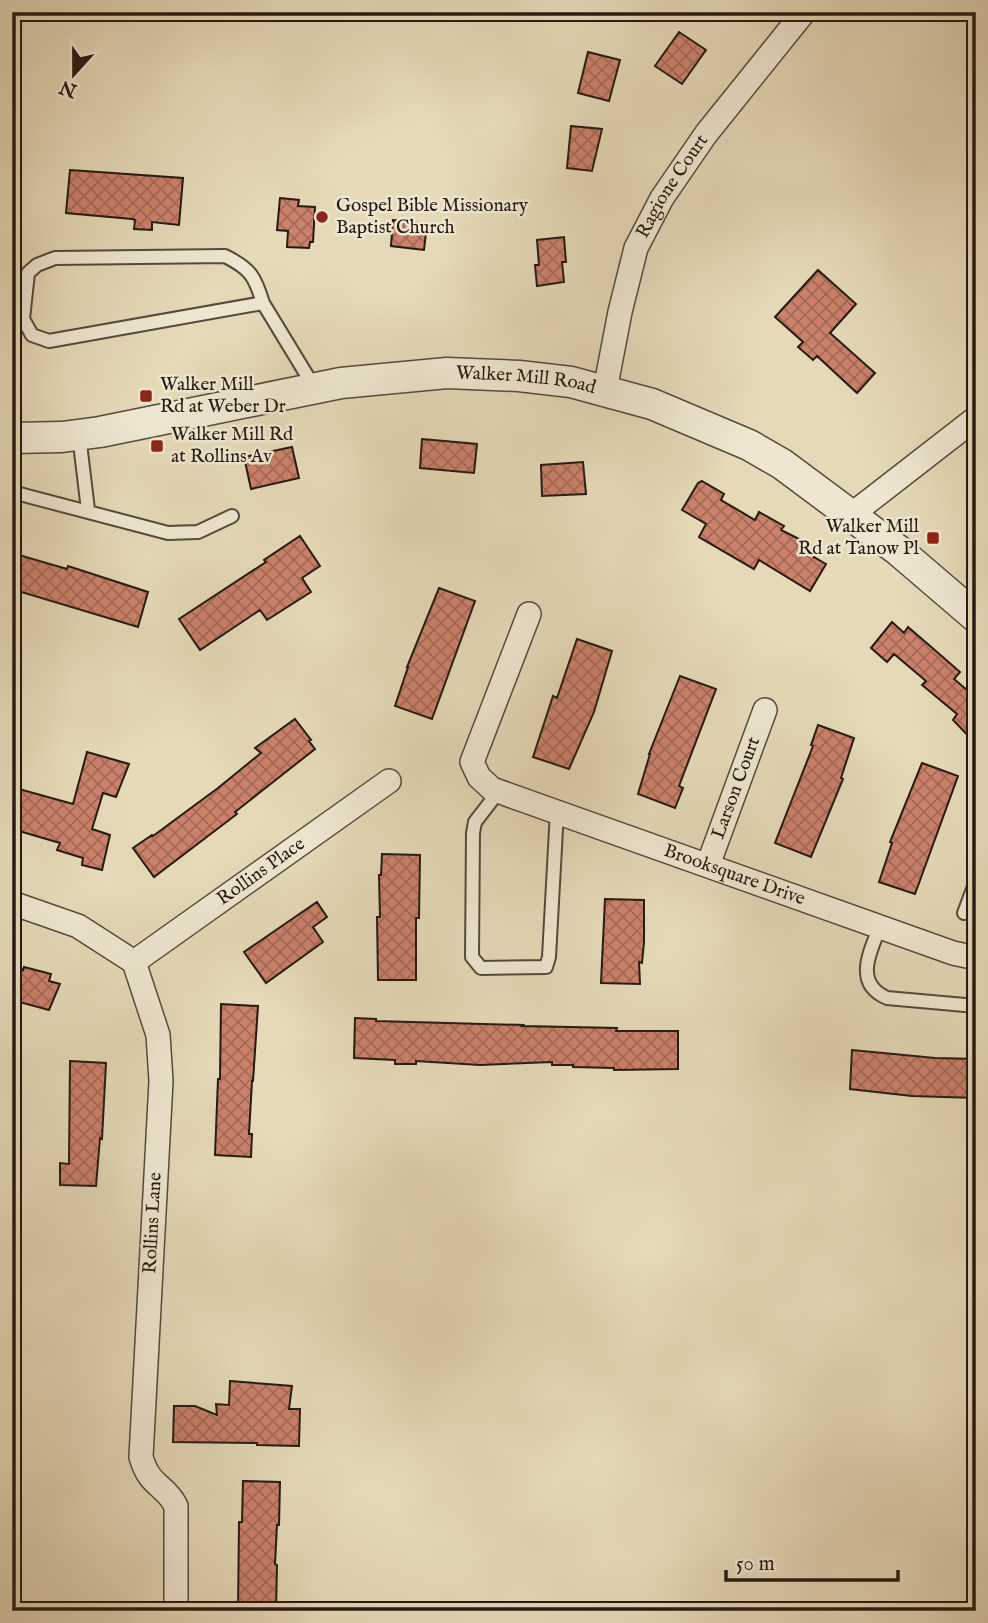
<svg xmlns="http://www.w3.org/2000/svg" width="988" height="1623" viewBox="0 0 988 1623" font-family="'IM FELL English',serif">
<defs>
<pattern id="building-cross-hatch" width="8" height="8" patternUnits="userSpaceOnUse" patternTransform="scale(1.75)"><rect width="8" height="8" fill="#cb816a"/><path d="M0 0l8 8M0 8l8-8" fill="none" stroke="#a56956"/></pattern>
</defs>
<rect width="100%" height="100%" fill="#e5d9b7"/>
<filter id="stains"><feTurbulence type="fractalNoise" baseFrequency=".00286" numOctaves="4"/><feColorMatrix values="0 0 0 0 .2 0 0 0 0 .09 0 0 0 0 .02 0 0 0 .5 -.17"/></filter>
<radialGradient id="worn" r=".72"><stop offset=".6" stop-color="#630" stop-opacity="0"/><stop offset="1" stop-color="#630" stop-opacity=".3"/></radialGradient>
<path fill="url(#building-cross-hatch)" stroke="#251a12" stroke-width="2" d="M679 32 706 50 682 84 655 66Z
M588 52 620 60 609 101 578 93Z
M571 126 602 129 592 171 567 168Z
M70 170 183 178 179 225 152 222V230L134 229 135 220 132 219 66 213Z
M280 198 299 200 298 206 315 207 313 242H310L309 248 287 247 288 231 277 230Z
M393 220 427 224 424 250 391 246Z
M564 237 566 262H562L564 282 537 286 535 265H539L537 240Z
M818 270 856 304 830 333 875 373 857 393 817 356 813 360 798 347 803 342 775 317Z
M422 439 477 444 474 473 420 468Z
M292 447 299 478 251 489 244 457Z
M583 462 586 494 542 496 541 465Z
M702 481 724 494 721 500 755 520 759 512 784 526 781 530 811 545 809 549 816 553 814 557 826 564 810 591 759 560 754 569 699 537 706 524 682 510 698 483Z
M300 536 320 566 302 578 311 592 267 620 260 610 200 650 179 619 266 562 264 560Z
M12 553 67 569 68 566 148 592 138 627 18 591V589L12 587Z
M439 588 475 601 432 719 395 706 408 667H407Z
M892 622 904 633 908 627 929 645 960 672 954 679 974 696 976 695V744L953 720 957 714 922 685 926 681 894 654 887 662 871 648Z
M577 639 612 651 594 712 569 769 533 757 553 696 557 698Z
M680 676 716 689 679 786 683 788 675 808 638 794 650 754H649Z
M295 719 311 740 309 741 315 749 235 812 237 814 154 877 133 848 152 835 153 836 218 788 261 753 255 748Z
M818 725 854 738 841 778 843 779 811 857 775 843 813 746 811 745Z
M87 752 129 764 116 797 103 793 92 829 110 835 102 870 82 865 83 858 57 850 60 843 12 829V787L73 804Z
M922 763 958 776 915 894 879 882 892 843 890 842Z
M382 854 420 855 419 918H416V980H378L377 917H380L379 875H381Z
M605 899 644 900V942L642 963 639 962 640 984 601 983Z
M317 902 327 917 313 927 323 942 266 983 244 952Z
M12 967 23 970 24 967 51 974 49 981 60 984 49 1010 12 1000Z
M221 1004 258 1006 253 1081H252L249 1134H252L251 1157 215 1155 218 1079H220Z
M355 1018 376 1019V1021L523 1025 522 1026 617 1028 616 1031H678V1069L614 1070V1068L573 1067V1065H552V1062L480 1065 416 1061V1064H395V1060L354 1058Z
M852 1050 935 1058 976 1059V1098L912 1096 850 1089Z
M70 1061 106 1063 102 1139 100 1138 96 1186 60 1185V1163L69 1164Z
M230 1381 292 1386 289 1409H300L299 1446 257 1445V1443L173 1442 174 1406H195L217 1415 216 1404 229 1405Z
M243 1481 280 1482 279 1525H277L275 1564 277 1565 276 1611H238L239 1522H242Z"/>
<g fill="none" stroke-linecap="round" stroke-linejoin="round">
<g stroke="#554a3b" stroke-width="16">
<path id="service" d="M263 303C255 277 251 269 225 256L55 258 37 265 28 273 23 319 32 335 49 341 263 303 314 387
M79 435 88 510
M12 492 168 533 198 532 232 516
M499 791 475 822 473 833 472 957 481 968 546 967 549 957 557 811
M964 913 976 881
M880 927C869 953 854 984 887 998L976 1006"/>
</g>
<g stroke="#554a3b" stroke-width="26">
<g id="minor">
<path id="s1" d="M605 390 620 312 636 248 662 198 706 134 804 12"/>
<path d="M851 515 976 418"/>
<path id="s2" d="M529 614 472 762 479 777 492 789 953 953 967 956 976 955"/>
<path id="s3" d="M708 865 765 710"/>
<path d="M12 903 78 926 134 962 158 1035 161 1081 141 1457C150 1488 164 1483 176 1506V1611"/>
<path id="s4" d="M134 962 389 781"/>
</g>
</g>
<g stroke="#554a3b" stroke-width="33">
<g id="tertiary">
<path id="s5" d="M12 438 62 437 100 432 341 383 447 373 519 376 571 382 652 404 749 445 782 464 899 551 976 617"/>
</g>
</g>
<use href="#service" stroke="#eee6d0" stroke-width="12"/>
<use href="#minor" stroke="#eee6d0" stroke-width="23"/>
<use href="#tertiary" stroke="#eee6d0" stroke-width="30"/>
</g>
<g fill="#8f2418" stroke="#eee6d0" stroke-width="2.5">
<circle cx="322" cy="217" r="7"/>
<rect x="139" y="389" width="14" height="14" rx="3.5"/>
<rect x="150" y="439" width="14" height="14" rx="3.5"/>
<rect x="926" y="531" width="14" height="14" rx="3.5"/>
</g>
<g text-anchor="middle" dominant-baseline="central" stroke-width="5" stroke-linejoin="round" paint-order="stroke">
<g font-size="19" fill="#251a12" stroke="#eee6d0">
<text stroke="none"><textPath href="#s1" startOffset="217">Ragione Court</textPath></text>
<text stroke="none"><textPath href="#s5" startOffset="520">Walker Mill Road</textPath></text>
<text stroke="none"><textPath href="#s3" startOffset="82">Larson Court</textPath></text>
<text stroke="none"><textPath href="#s4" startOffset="156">Rollins Place</textPath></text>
<text stroke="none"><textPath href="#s2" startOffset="450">Brooksquare Drive</textPath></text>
<text transform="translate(153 1223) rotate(-87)">Rollins Lane</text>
</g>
<g font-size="19" fill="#251a12" stroke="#eee6d0" text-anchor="start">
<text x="336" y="206">Gospel Bible Missionary<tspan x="336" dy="22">Baptist Church</tspan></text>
<text x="160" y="385">Walker Mill<tspan x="160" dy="22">Rd at Weber Dr</tspan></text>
<text x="171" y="435">Walker Mill Rd<tspan x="171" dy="22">at Rollins Av</tspan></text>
<text x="919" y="527" text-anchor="end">Walker Mill<tspan x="919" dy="22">Rd at Tanow Pl</tspan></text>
</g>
</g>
<rect width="988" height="1623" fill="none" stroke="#e5d9b7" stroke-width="42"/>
<rect x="14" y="14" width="960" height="1595" fill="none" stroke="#251a12" stroke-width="3.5"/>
<rect x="21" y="21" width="946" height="1581" fill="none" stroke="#251a12" stroke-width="2"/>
<g transform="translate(74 74) rotate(201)" stroke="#eee6d0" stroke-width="5" paint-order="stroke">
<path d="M0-5L12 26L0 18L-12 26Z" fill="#251a12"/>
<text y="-10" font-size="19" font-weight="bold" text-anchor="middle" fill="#251a12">N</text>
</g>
<path d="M726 1570v10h172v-10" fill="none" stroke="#251a12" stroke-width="3.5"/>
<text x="736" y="1570" font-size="21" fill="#251a12" stroke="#eee6d0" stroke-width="5" paint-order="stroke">50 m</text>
<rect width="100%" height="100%" filter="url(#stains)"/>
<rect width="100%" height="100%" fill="url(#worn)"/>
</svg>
